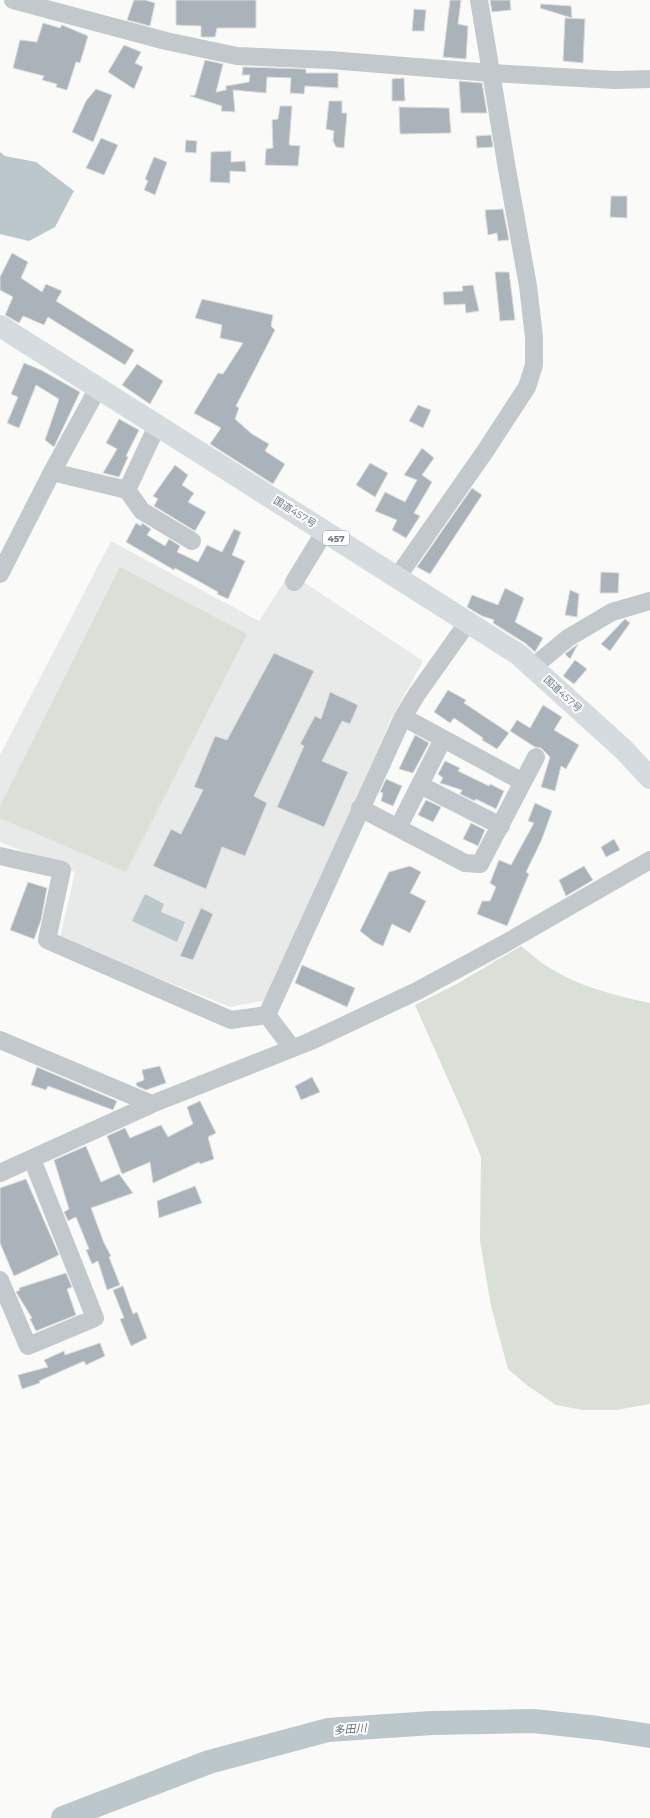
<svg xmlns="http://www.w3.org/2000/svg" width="650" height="1818" viewBox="0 0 650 1818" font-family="Montserrat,'Noto Sans JP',sans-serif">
<rect width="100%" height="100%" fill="#fafaf8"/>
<path fill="#e8e9e9" d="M111 541 259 621 290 573 423 661 391 719 267 1000 230 1007 60 938 75 872 0 842V755Z"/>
<path fill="#dadfd7" d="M120 567 247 634 126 872 0 818V806Z
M521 946C530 953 539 961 548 967 578 986 615 996 650 1003V1404L616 1410H583L556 1405 528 1386 508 1369 491 1306 480 1241 481 1157 463 1113 415 1005 455 985Z"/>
<path fill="#bbc7cb" d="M0 152 5 156 36 162 74 191 55 227 29 241 0 234Z
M145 894 164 904 161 912 185 922 177 942 132 921Z"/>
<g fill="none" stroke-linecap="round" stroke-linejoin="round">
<path stroke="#bbc7cb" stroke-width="24" d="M63 1818 209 1762 328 1730 432 1723 533 1721 598 1728 650 1736"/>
</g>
<path fill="#aab3b9" stroke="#dcdcda" d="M134 0H145L155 3 150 26 127 20Z
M176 0H256V28H217L215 37H201V26L176 25Z
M450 0H461L458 24 468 26 466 59 443 57Z
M490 0H510L511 10 492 12Z
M541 4 571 6 572 18 540 8Z
M414 9 426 10 424 31H412Z
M565 18 585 19 583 63 563 61Z
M43 23 60 28 62 25 88 36 80 63 76 62 67 90 56 87 57 84 42 80 44 76 13 68 20 40 37 42Z
M124 45 141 52 135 63 143 67 134 89 108 72Z
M205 60 223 64 216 92 226 90V86L249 82 250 75H242L243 67 306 69V73H338V88L305 86 304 94 290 93 291 78 267 77 266 93 233 90 235 112 221 111 222 106 190 96 195 95Z
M404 78 405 101H392V79Z
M459 81 482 83 487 113H461Z
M96 89 112 95 93 142 72 132 86 101Z
M329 101H342V113H347L344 148 336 147 333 141 334 131 326 129Z
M280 106H292L289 145 300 146 298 166 265 165 266 149 273 148 272 120 278 119Z
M399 107 449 108 451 133 400 134Z
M491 135 493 147 477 148 476 136Z
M101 138 118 145 104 175 86 168Z
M186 140 197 141 196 153 185 152Z
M231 151V162L245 161 246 172 230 171V183L210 182 211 152Z
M154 157 167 162 155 195 144 190 148 181 145 179Z
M611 196H627V218L610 217Z
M503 209 509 240 498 241 497 233 488 235 485 210Z
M12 253 28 262 21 278 42 292 46 284 62 291 56 301 134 350 125 365 48 317 44 325 23 316 19 323 5 315 13 297 0 290V277Z
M495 272H509L515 320 500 321Z
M473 285 479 311 466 313 465 304 444 305 443 292 463 291 462 286Z
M202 299 273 315 271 326 275 330 236 406 239 408 235 419 252 434 269 444 265 451 285 464 273 484 210 444 221 428 194 413 218 373 223 374 243 343 220 338 222 325 195 318Z
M24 363 41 370 80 392 54 447 45 440 59 399 36 385 19 428 7 423 18 397 11 394Z
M137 364 163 381 150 404 122 385Z
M418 405 431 410 423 428 409 421Z
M119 419 139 430 126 456 128 457 119 477 103 473 117 449 106 443Z
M422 448 434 458 422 475 432 482 414 513 420 516 406 538 392 530 397 520 375 511 385 492 405 502 417 480 404 475Z
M370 463 388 473 375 497 356 485Z
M175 465 188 475 182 485 194 493 188 502 206 512 195 531 154 506 158 499 153 496Z
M472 488 482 495 430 574 417 567Z
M136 523 141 526 142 523 151 529 147 535 165 546 169 539 180 546 177 552 198 562 207 545 222 552 234 529 241 532 232 555 245 561 228 599 217 594 218 592 175 568 174 570 126 542Z
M601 572 619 573 618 593H600Z
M505 588 524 598 515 622 543 638 535 652 525 643 493 623 494 620 482 616 467 607 472 595 498 605Z
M570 590 579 594 577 617 565 615Z
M625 619 630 623 610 651 601 644Z
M578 644 570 659 565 654 574 647Z
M274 653 314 671 254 796 267 803 245 856 222 847 206 889 153 866 171 829 181 834 203 790 194 787 215 736 227 740Z
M575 660 587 669 574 684 563 676Z
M448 690 466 700 464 703 509 733 497 749 482 740 483 738 454 718 450 723 434 712Z
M330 692 358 705 350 724 342 721 322 761 348 772 324 827 277 807 304 746 300 744 315 716 321 719Z
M543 705 562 717 554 730 579 745 566 769 561 766 555 791 541 787 550 757 541 748 535 747 510 731 517 720 530 728Z
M415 735 429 743 413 773 399 769Z
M445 761 460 768 458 771 489 786 490 784 504 791 496 809 476 799 475 801 460 794 462 790 440 783 443 778 438 774Z
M386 779 402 786 393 806 381 801 383 793 380 792Z
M426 800 441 807 433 822 418 815Z
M535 803 552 811 542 839 526 872 529 874 507 926 477 914 482 901H490L496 887 490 883 499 860 511 865 534 823 528 821Z
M471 823 485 830 478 846 463 839Z
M614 839 620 850 606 857 601 847Z
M410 866 421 872 410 893 426 901 410 933 392 924 383 946 374 942 360 931 389 872Z
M584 866 593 880 566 896 559 880Z
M28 882 47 888 41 920 34 939 10 930Z
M201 908 213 914 193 960 180 956Z
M302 965 355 988 347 1007 295 983Z
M160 1066 166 1083 146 1090 137 1086 136 1083 144 1080 142 1070Z
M37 1067 117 1101 113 1110 48 1086 46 1090 31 1085Z
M312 1077 320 1092 301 1100 295 1086Z
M200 1101 216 1133 208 1137 214 1159 200 1164 199 1162 153 1183 150 1162 122 1174 107 1136 125 1128 130 1138 161 1125 168 1137 193 1124 187 1107Z
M86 1146 101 1182 119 1174 133 1193 91 1208 104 1243 111 1256 109 1257 120 1285 107 1290 98 1261 92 1264 86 1250 89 1249 76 1217 68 1221 64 1212 69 1209 54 1160Z
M26 1179 59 1255 14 1276 0 1243V1188Z
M195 1186 202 1203 159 1218 157 1201Z
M66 1273 72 1287 67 1289 76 1315 36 1331 30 1319 32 1318 16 1292 20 1290 19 1288Z
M123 1286 133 1314 137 1312 147 1338 131 1346 120 1319 124 1318 113 1290Z
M100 1343 105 1356 86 1365 84 1361 39 1381 40 1383 22 1389 18 1375 48 1367 44 1360 64 1351 65 1355Z"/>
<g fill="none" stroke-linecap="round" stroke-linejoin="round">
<path stroke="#c3c8cc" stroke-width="18" d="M13 0 166 41 237 56 330 60 491 73 615 80 650 79
M52 472 98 388
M127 490 142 511 192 541
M0 574 52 472 127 490 157 426
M398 576 486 450 527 387 534 365V337L528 286 507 169 479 0
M294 582 325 531
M533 667 568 638 612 612 650 601
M403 717 523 782
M420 785 501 826
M360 808 465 863 480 864 536 757
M398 828 443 739
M0 856 62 870 47 940 231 1020 267 1015
M0 1040 152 1104
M292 1048 267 1015 403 717 417 694 468 622
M0 1173 152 1104 311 1041 417 991 504 944 650 860
M0 1280 28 1346 95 1318 32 1159"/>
<path stroke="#d6dbdf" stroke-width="22" d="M0 326 518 654 623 749 650 778"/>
</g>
<g text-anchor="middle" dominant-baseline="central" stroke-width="4" stroke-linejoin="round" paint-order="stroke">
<rect fill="#fff" stroke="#939fa8" stroke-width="1" x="323" y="531" width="26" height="14" rx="3"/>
<g font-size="9" font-weight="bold" fill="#657683">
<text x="336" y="538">457</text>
</g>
<g font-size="10" fill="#657683" stroke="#fff">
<text transform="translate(295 512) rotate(32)">国道457号</text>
<text transform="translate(563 694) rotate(43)">国道457号</text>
</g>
<g font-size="11" font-style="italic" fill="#60757c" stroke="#fff">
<text transform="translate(350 1729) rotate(-4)">多田川</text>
</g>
</g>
</svg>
